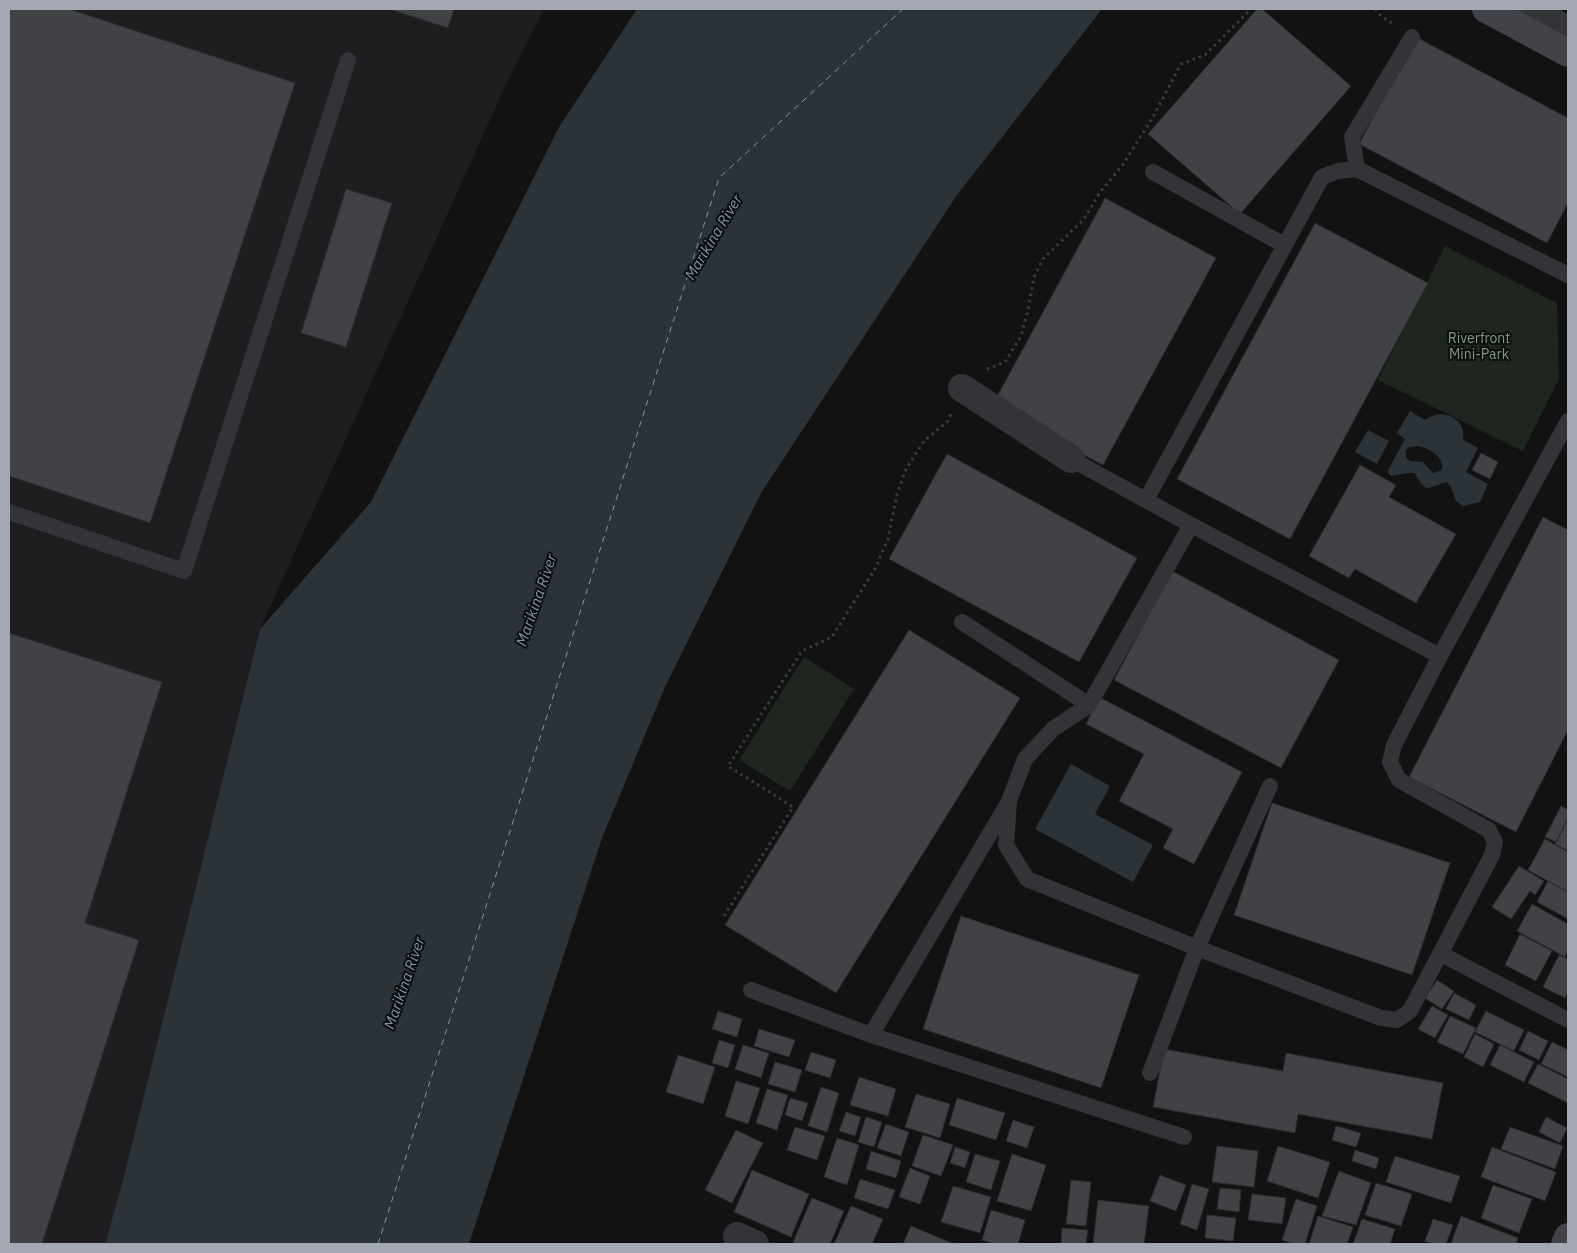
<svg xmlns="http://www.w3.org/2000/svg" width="1577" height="1253" viewBox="0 0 1577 1253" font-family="'IBM Plex Sans',sans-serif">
<rect width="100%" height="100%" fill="#121213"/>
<path fill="#1e1e20" d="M9 9H544L507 82 260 629 123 1180 105 1244H9Z"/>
<path fill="#1e261f" d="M1445 246 1557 303 1559 379 1523 451 1378 380Z
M804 657 854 689 790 791 739 760Z"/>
<path fill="#2b3238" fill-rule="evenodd" d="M637 9H1102L957 195 761 493 665 687 602 838 469 1244H105L123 1180 260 629 371 502 559 127Z
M1410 411 1425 420C1442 407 1467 418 1463 440L1478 448 1466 472 1488 484 1480 502 1463 506 1456 501 1451 487 1447 482C1424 488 1429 495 1414 473 1406 472 1399 476 1391 476L1388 473V470L1405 439 1397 433ZM1418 446C1430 449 1444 456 1442 470L1433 473 1423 462 1411 461 1406 458V450L1410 447Z
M1368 430 1389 441 1377 464 1355 452Z
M1071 764 1110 786 1095 814 1153 845 1133 882 1035 829Z"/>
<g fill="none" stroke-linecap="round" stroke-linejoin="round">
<path stroke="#7d94ac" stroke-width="1" stroke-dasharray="6 5" stroke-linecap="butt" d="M378 1244 719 178 903 9"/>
</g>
<path fill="#414246" stroke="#2c2c2f" d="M9 9H69L295 83 150 523 9 476Z
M389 9H454L448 28Z
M1257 9H1262L1351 86 1240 214 1148 134Z
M1416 37 1568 118V203L1547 243 1359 144Z
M346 189 392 203 346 347 301 333Z
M1105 198 1216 258 1103 465 992 406Z
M1315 223 1428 283 1290 539 1177 479Z
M1481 453 1498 462 1490 479 1472 470Z
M947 454 1137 558 1079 662 889 559Z
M1360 465 1396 485 1389 497 1456 534 1416 603 1355 569 1349 578 1309 556Z
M1543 517 1568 530V730L1516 832 1409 777Z
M1172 571 1339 660 1281 768 1114 680Z
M909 630 1020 698 836 993 725 925Z
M9 633 162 682 85 923 139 940 42 1244H9Z
M1099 697 1242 772 1194 864 1163 848 1173 829 1119 801 1144 754 1086 724Z
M1272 803 1450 863 1412 975 1234 915Z
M1561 806 1568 810V818L1556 842 1545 837Z
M1568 819V851L1555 844Z
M1545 839 1568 852V892L1528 870Z
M1519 866 1544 881 1535 895 1530 891 1511 919 1492 907Z
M1548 881 1568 892V919L1537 902Z
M1532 904 1568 924V950L1565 957 1517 931Z
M961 916 1139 975 1101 1088 923 1029Z
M1520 934 1552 951 1536 981 1505 965Z
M1559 955 1568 959V992L1565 998 1543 987Z
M1437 980 1454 991 1442 1009 1425 998Z
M1454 993 1476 1005 1469 1020 1446 1009Z
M1432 1006 1448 1015 1435 1038 1418 1029Z
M718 1011 742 1019 737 1037 712 1029Z
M1486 1011 1524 1030 1514 1051 1475 1032Z
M1450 1016 1476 1028 1463 1054 1437 1042Z
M759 1029 795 1040 789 1057 754 1046Z
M1528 1031 1548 1041 1539 1060 1519 1050Z
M1475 1034 1494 1044 1483 1067 1464 1057Z
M719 1040 735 1045 728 1068 712 1063Z
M1552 1042 1568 1050V1077L1541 1064Z
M743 1045 769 1053 761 1078 735 1069Z
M1500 1045 1534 1062 1524 1082 1490 1065Z
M1164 1049 1283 1071 1286 1053 1443 1083 1432 1139 1298 1114 1295 1133 1153 1107Z
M811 1052 836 1060 830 1078 805 1070Z
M678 1055 715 1067 703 1104 666 1092Z
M775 1062 802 1070 795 1092 768 1084Z
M1538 1064 1568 1079V1103L1528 1083Z
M859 1077 896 1089 888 1116 850 1105Z
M736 1081 760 1088 748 1124 725 1116Z
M821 1087 839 1093 827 1132 808 1126Z
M767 1089 788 1095 777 1130 756 1123Z
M916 1094 950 1104 940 1138 905 1127Z
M790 1098 808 1103 802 1121 785 1115Z
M957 1098 1005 1113 996 1140 949 1125Z
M846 1112 861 1117 855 1136 839 1131Z
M866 1117 882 1122 874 1147 858 1142Z
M1546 1117 1567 1128 1560 1143 1539 1132Z
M1013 1120 1034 1127 1027 1148 1006 1141Z
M886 1124 909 1132 901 1156 877 1148Z
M1336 1126 1361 1133 1356 1147 1332 1140Z
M795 1127 825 1136 817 1160 787 1150Z
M1510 1127 1563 1146 1555 1169 1501 1149Z
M736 1130 763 1143 732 1203 705 1190Z
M923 1135 953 1145 941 1176 912 1166Z
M837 1138 859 1145 847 1185 824 1177Z
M1217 1146 1258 1151 1254 1187 1212 1182Z
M1278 1146 1330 1162 1318 1198 1267 1181Z
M955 1147 970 1152 965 1168 950 1163Z
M1492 1147 1556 1172 1545 1201 1481 1177Z
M1355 1150 1379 1158 1376 1169 1352 1161Z
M871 1151 901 1161 896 1178 866 1169Z
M975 1154 1000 1161 991 1190 966 1182Z
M1012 1154 1046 1165 1031 1211 997 1201Z
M1395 1156 1460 1176 1451 1203 1386 1182Z
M910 1168 930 1176 920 1204 899 1197Z
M752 1170 809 1194 791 1237 734 1212Z
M1339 1171 1371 1183 1356 1225 1322 1216Z
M1160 1175 1186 1185 1176 1211 1150 1201Z
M860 1179 895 1190 888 1209 854 1198Z
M1071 1180 1091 1182 1086 1226 1066 1224Z
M1376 1183 1412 1194 1401 1226 1365 1215Z
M1192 1184 1209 1189 1197 1230 1180 1224Z
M1493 1185 1532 1199 1519 1233 1481 1218Z
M953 1186 991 1197 980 1233 941 1222Z
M1220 1188 1241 1190 1239 1212 1217 1209Z
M1252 1194 1286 1198 1282 1224 1248 1220Z
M812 1198 844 1211 830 1244H798L793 1242Z
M1296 1199 1317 1206 1305 1244H1294L1282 1240Z
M1098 1200 1149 1206 1144 1244H1093Z
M851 1206 883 1219 872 1244H834Z
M991 1210 1025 1220 1018 1244H995L982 1240Z
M1207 1215 1236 1218 1233 1241 1205 1238Z
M1318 1216 1353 1227 1347 1244H1309Z
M1461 1216 1518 1238 1516 1244H1451Z
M1362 1219 1395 1229 1390 1244H1353Z
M1433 1219 1453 1225 1446 1244H1434L1425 1241Z
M911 1226 954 1244H903Z
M1062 1228 1088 1230 1086 1244H1061Z"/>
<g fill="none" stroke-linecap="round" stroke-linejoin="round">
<path stroke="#393b3f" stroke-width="3" stroke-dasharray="2.5 4" stroke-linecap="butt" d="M1375 9 1381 16 1393 24
M987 369 1005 362 1021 336 1028 310 1034 277 1043 259 1084 219 1100 192 1122 166 1153 117 1181 64 1205 55 1251 9
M724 916 793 807 728 766 802 651 832 637 875 569 888 539 897 494 906 469 924 441 948 421 951 414"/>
<path stroke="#333438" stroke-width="16" d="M1357 169 1352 137 1412 37
M1153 172 1284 245
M1071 459 1191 525 1440 656
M1146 500 1322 177 1338 171 1357 169 1568 275
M9 512 184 571 348 60
M1191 525 1089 705 1053 729 1025 759 1009 801 1006 845 1027 879 1197 948 1381 1018 1397 1020 1410 1011 1492 855 1495 842 1489 830 1399 780 1390 762 1394 745 1440 656 1568 421
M962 622 1089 705
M1008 803 871 1035 1184 1137
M1441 954 1568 1020
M751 990 871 1035
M1150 1073 1197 948 1270 786"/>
<path stroke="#333438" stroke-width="28" d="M1529 9 1568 30
M962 388 1071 459
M737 1236 755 1244"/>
<path stroke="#414348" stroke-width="28" d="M1486 9 1568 53
M1565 1244 1568 1237"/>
</g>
<g text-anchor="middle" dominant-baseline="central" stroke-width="4" stroke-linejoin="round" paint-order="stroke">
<g font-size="14" fill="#7d9c80" stroke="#0d0d0e">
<text x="1479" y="338">Riverfront<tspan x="1479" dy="16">Mini-Park</tspan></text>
</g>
<g font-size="15" font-style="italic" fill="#7d94ac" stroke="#0d0d0e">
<text transform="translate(713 237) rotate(-59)">Marikina River</text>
<text transform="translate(536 600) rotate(-71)">Marikina River</text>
<text transform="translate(404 983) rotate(-71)">Marikina River</text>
</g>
</g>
<rect width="1577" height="1253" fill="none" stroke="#a4a8b3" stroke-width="20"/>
</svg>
